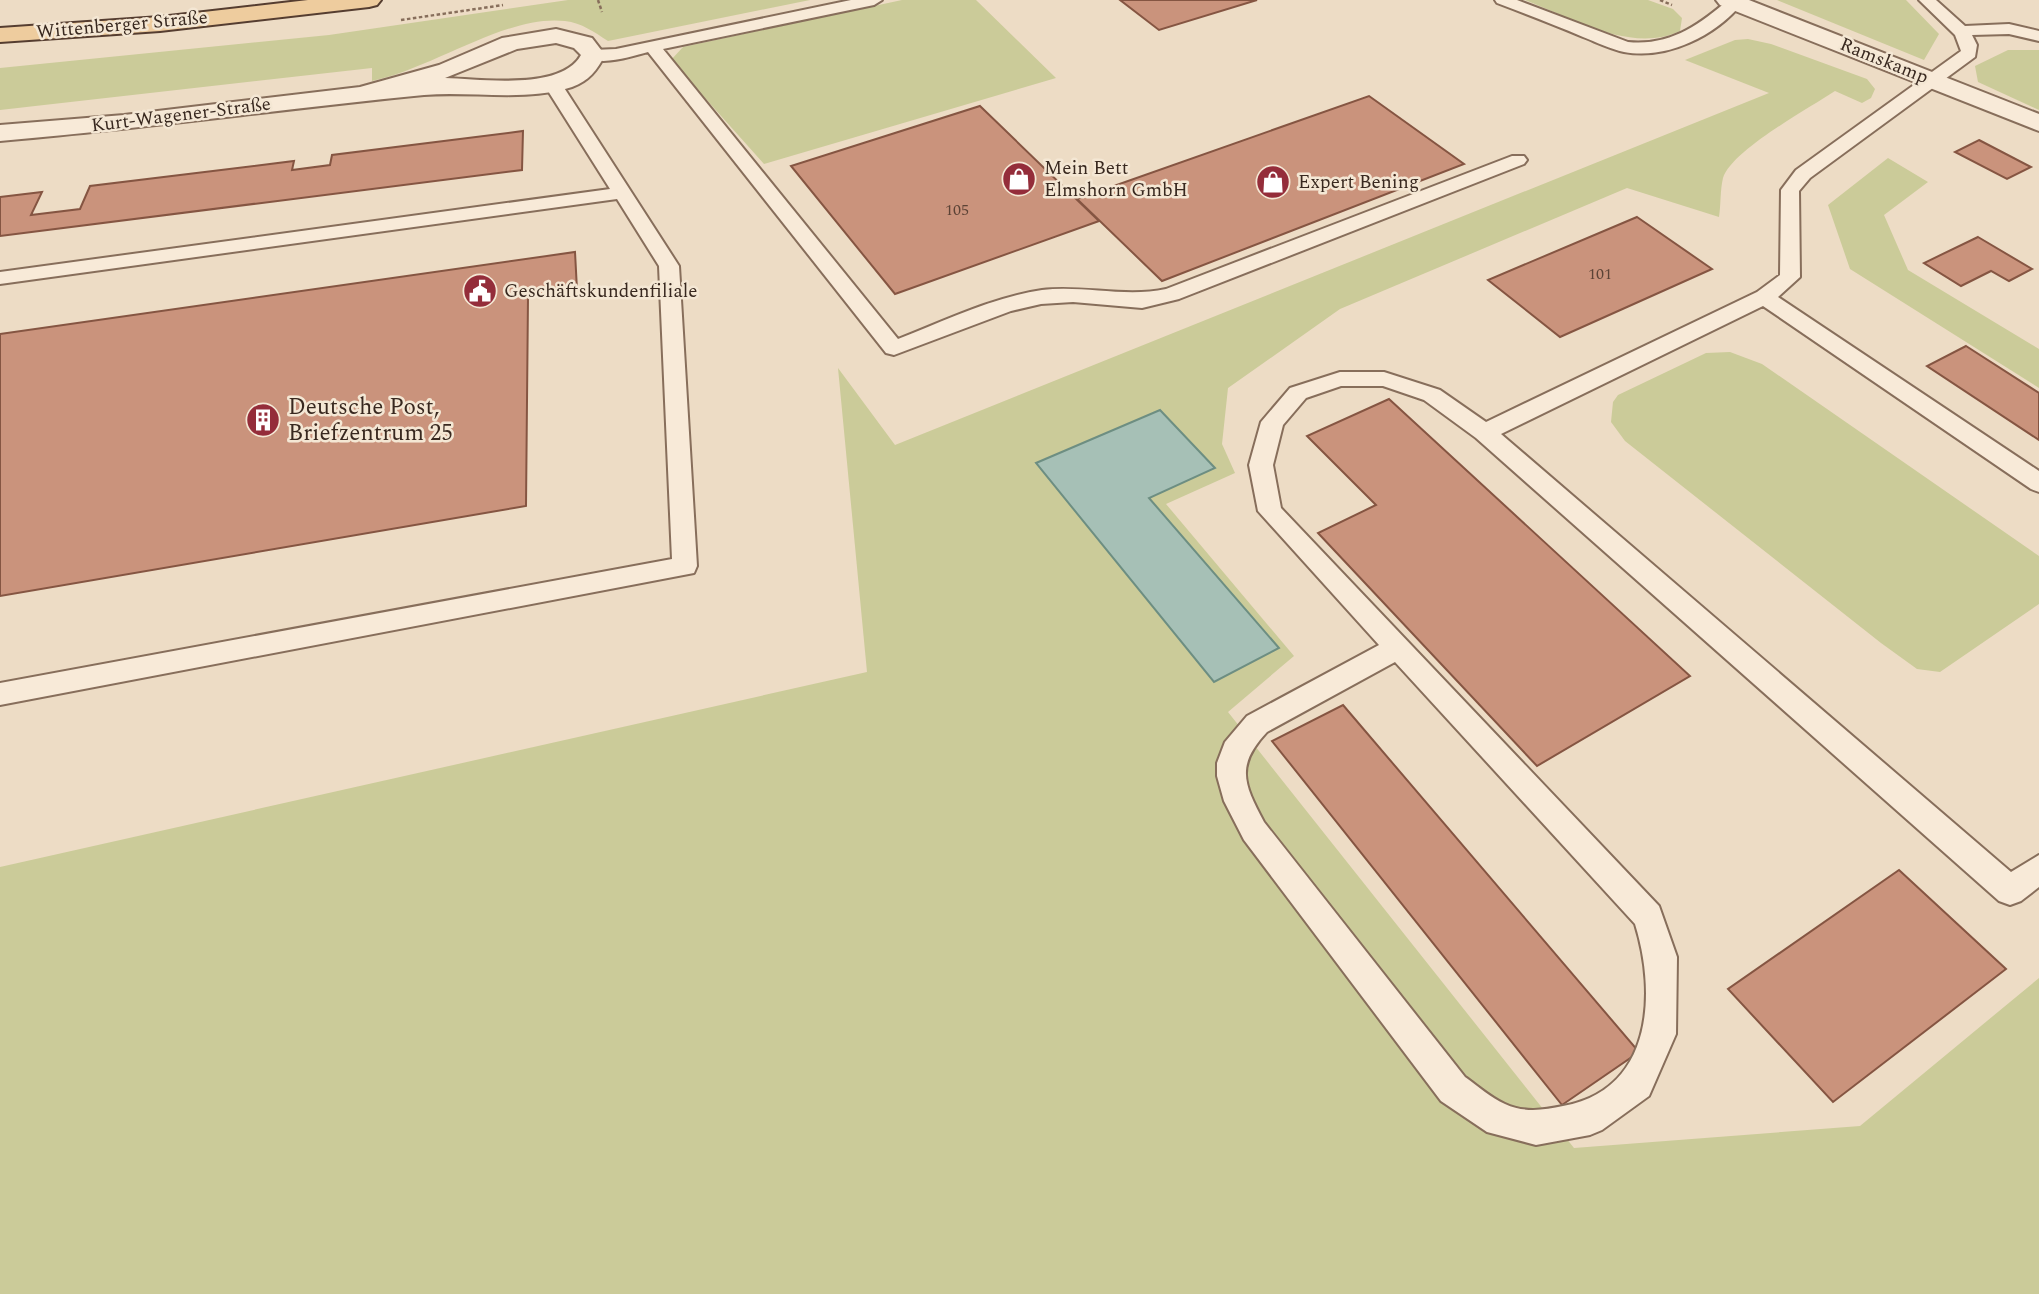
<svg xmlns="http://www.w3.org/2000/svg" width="2039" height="1294" viewBox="0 0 2039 1294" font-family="Spectral,serif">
<rect width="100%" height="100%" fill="#eddcc5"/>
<path fill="#cbcb99" d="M568 0H810L608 41C594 32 582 23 565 21 507 14 432 69 372 81V68L0 110V68L329 35Z
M902 0H976L1056 78 764 164 671 60 683 47Z
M1525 0H1648L1673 9 1682 18 1680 31C1631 54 1572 18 1525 0Z
M1777 0H1906L1939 34 1924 60Z
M1748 39 1771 44 1867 79 1875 89 1871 98 1862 103 1835 91C1808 109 1732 150 1723 178 1720 190 1721 205 1719 217L1627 188 1340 309 1228 388 1222 444 1235 473 1166 504 1294 656 1228 712 1574 1148 1860 1126 2039 978V1294H0V867L867 672 838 368 895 445 1769 93 1685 60 1735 40Z
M2008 50H2039V110L1978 82 1975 66Z
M1888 158 1928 182 1884 215 1908 270 2039 349V388L1850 269 1828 205Z
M1730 352 1762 364 2039 556V604L1940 672 1917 669 1881 643 1625 441 1611 422 1613 402 1618 395 1706 353Z"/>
<path fill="#a6c0b6" stroke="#6d8e82" stroke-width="2" d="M1160 410 1215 468 1149 498 1279 648 1214 682 1036 463Z"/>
<path fill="#ca937c" stroke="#855542" stroke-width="2" d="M1120 0H1257L1159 30Z
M1369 96 1464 164 1162 281 1077 199Z
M980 106 1099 221 895 294 791 166Z
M523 131 522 170 0 236V197L42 192 31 215 80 209 90 186 294 161 292 170 330 165 332 155Z
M1979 140 2031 167 2007 179 1955 152Z
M1637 217 1712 269 1560 337 1488 280Z
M1978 237 2032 269 2009 281 1991 271 1961 286 1924 263Z
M575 252 577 290 528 297 526 506 0 596V334Z
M1966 346 2039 393V440L1927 366Z
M1389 399 1690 676 1537 766 1318 533 1376 505 1307 436Z
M1343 705 1639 1052 1562 1105 1272 741Z
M1899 870 2006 969 1833 1102 1728 989Z"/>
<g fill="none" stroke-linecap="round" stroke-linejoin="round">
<g stroke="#876e5b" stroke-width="4">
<path id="service" d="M851 0H882L874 5 663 49 898 339C944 321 993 297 1042 290 1084 285 1125 298 1166 289L1512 156H1524L1527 160 1524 164 1179 299 1142 308 1073 302 1041 304 1011 311 894 355 886 353 648 52C632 56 598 68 585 55L593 50 616 49Z
M1495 0H1517L1628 42C1669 46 1698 26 1728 0L1743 2C1716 36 1667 60 1624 52 1610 49 1596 42 1583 37 1555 25 1526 14 1497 3Z
M1919 0H1936L1965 26 2009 24 2039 31V41L2009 34 1972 35 1977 45 1975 57 1810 178 1799 191 1800 277 1778 297 2039 471V492L2031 489 1763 306 1501 434 2011 872 2039 855V887L2021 901 2010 905 1999 901 1476 438 1424 400 1383 386H1341L1306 398 1283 425 1273 465 1281 508 1659 906 1677 957 1676 1034 1649 1096 1602 1130 1590 1135 1536 1145 1487 1132 1441 1101 1244 840 1224 801 1217 776V763L1225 742 1247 716 1379 645 1258 511 1249 465 1261 422 1290 388 1340 372H1384L1440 390 1486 422 1757 292 1780 275 1781 190 1796 170 1961 51 1955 35ZM1395 662 1635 924C1657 995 1652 1090 1563 1106 1544 1110 1524 1113 1505 1104 1491 1098 1478 1086 1465 1077L1264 822C1244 784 1235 766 1267 732Z
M552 78 561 83 679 266 697 566 694 573 0 705V683L672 559 659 266 617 199 0 284V272L610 189 543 83Z"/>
</g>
<g stroke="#876e5b" stroke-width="4">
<path id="minor" d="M556 29 592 38 605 55C597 70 589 81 572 87 525 102 472 91 424 95 282 109 142 129 0 141V125L124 115 360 87 439 65 502 38ZM556 43 574 48 581 55C561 91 481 79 445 78L517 49Z"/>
</g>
<g stroke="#876e5b" stroke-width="4">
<path id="tertiary" d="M1716 0H1749L2039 114V131L1720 5Z"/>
</g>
<g stroke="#553d30" stroke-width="4">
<path id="primary" d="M308 0H381L377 5 369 7 160 31 0 42V28L160 17Z"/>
</g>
<path stroke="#876e5b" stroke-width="2.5" stroke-dasharray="3.5 2.5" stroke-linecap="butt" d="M598 0 602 12
M1660 0 1672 5
M401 20 503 5"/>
<use href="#service" fill="#f8ead8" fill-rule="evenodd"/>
<use href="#minor" fill="#f8ead8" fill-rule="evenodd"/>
<use href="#tertiary" fill="#f8ead8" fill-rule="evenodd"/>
<use href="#primary" fill="#eecc9e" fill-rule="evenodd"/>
</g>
<defs>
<g id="shop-disc" transform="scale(1.75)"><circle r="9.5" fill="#942d3a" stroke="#f4e7d4"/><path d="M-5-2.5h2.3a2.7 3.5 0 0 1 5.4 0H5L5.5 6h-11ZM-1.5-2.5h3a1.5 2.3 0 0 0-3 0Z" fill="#fff"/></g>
<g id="civic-disc" transform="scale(1.75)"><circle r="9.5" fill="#942d3a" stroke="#f4e7d4"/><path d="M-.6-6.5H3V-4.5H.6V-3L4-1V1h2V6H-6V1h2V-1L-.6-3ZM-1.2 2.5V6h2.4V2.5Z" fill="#fff"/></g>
<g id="building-disc" transform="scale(1.75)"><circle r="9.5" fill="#942d3a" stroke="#f4e7d4"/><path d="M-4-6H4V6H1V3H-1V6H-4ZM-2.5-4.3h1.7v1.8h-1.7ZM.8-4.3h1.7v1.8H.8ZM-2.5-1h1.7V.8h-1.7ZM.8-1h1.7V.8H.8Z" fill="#fff"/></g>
</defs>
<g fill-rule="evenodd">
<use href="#shop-disc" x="1019" y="179"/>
<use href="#shop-disc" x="1273" y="182"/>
<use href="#civic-disc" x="480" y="291"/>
<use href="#building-disc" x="263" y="420"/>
</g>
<g text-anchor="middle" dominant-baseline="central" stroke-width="5" stroke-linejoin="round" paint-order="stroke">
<g font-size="16" fill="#5c4336">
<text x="957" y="210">105</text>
<text x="1600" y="274">101</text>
</g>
<g font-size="19" fill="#38281f" stroke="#f4e7d4">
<text transform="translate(122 25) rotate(-5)">Wittenberger Straße</text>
<text transform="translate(1884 61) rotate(22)">Ramskamp</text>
<text transform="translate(181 115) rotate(-7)">Kurt-Wagener-Straße</text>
</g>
<g font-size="19" fill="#38281f" stroke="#f4e7d4" text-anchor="start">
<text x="1044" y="168">Mein Bett<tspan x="1044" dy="22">Elmshorn GmbH</tspan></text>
<text x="1298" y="182">Expert Bening</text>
<text x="504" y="291">Geschäftskundenfiliale</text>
</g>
<g font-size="23" fill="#38281f" stroke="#f4e7d4" text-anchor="start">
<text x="288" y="407">Deutsche Post,<tspan x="288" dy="26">Briefzentrum 25</tspan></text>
</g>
</g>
</svg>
